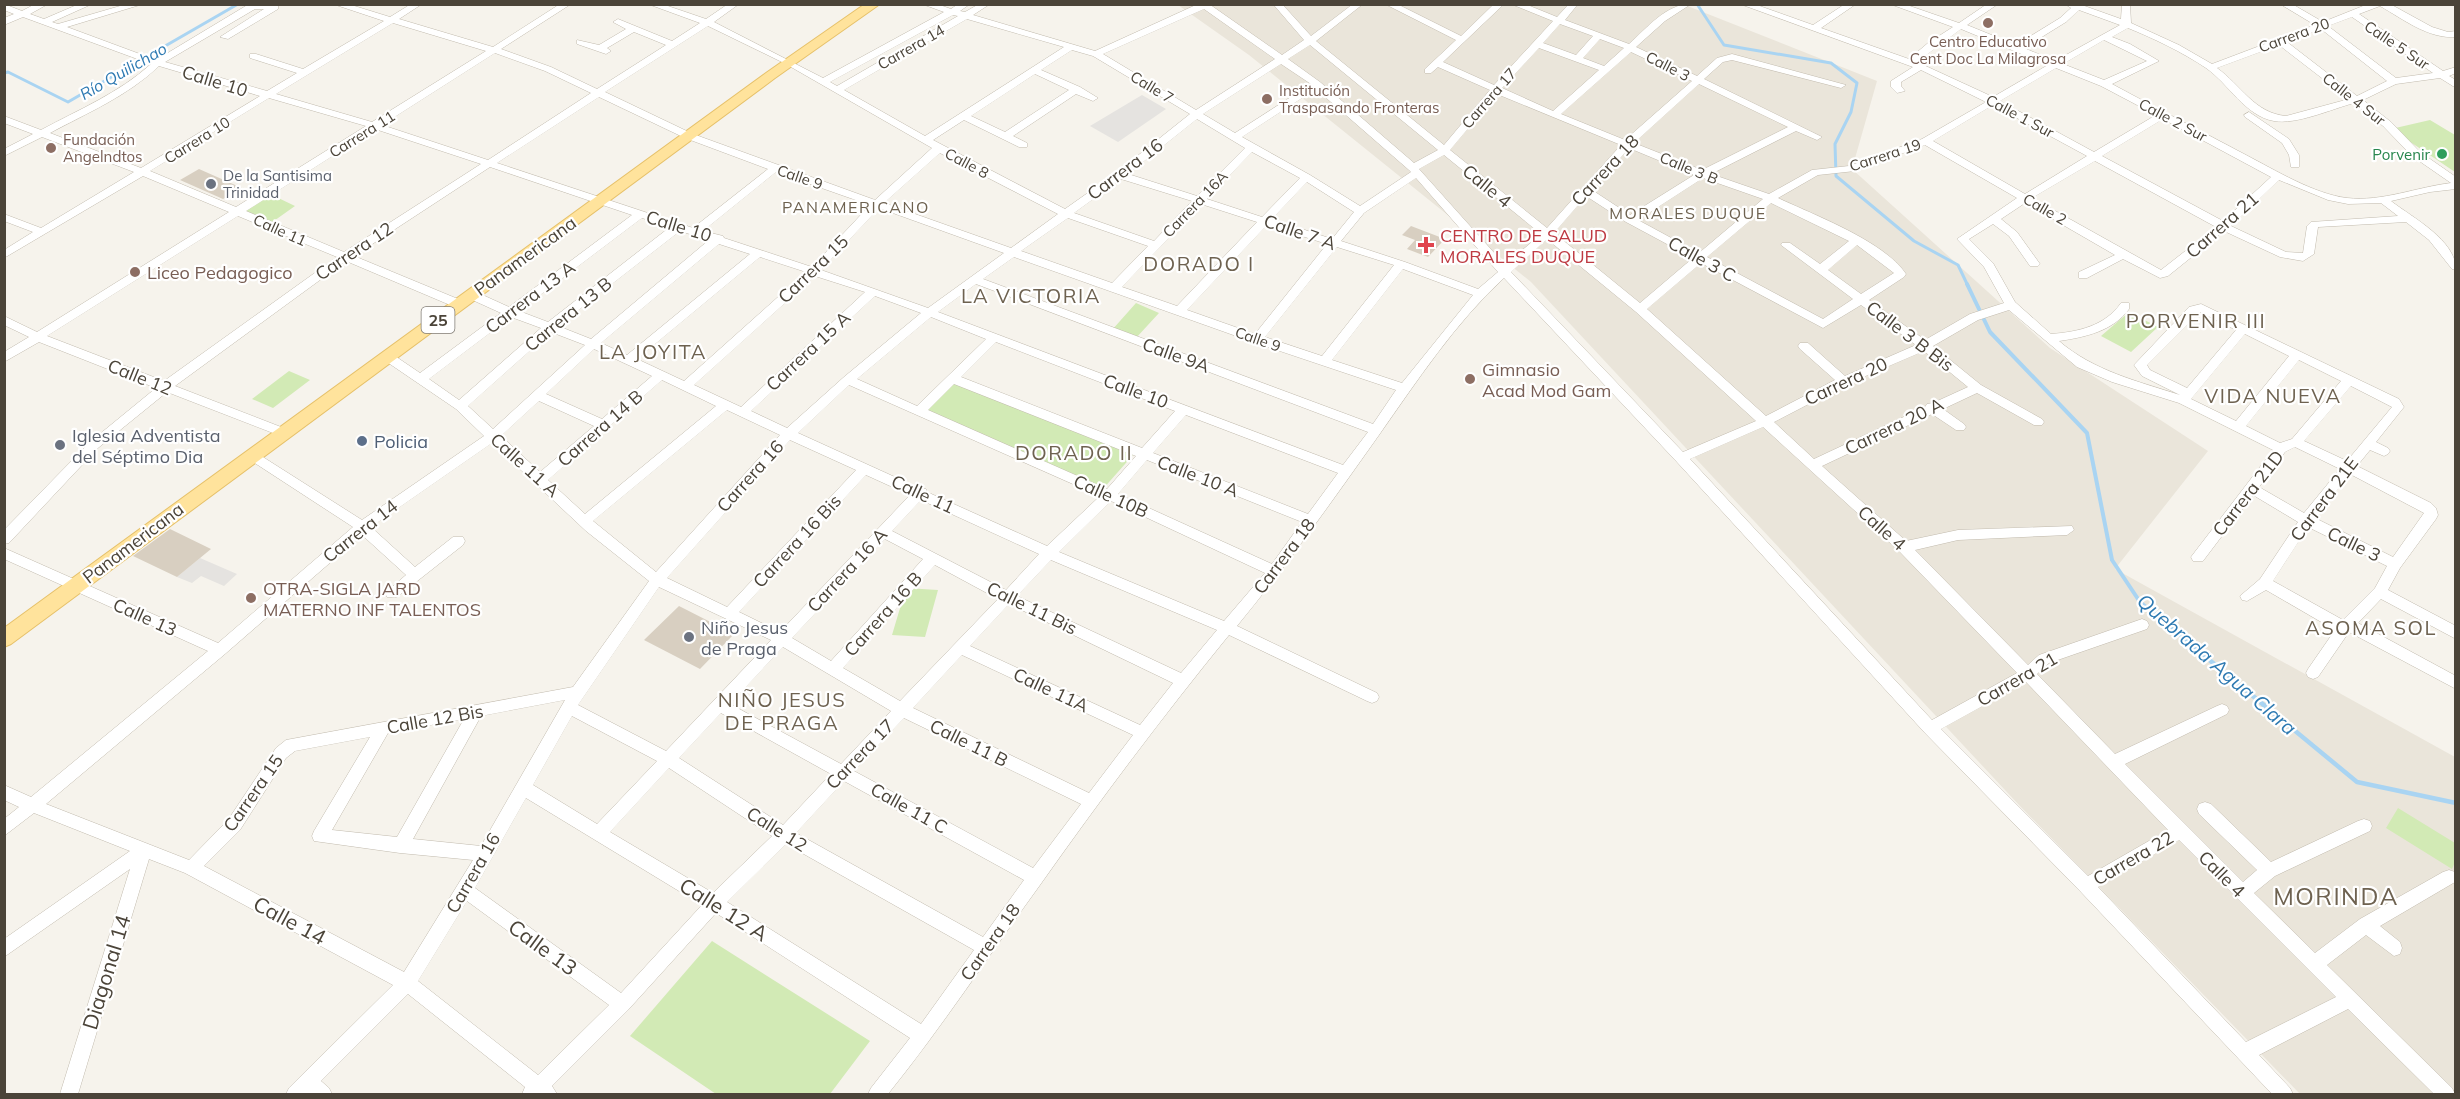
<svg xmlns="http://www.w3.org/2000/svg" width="2460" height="1099" viewBox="0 0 2460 1099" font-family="Mulish,sans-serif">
<rect width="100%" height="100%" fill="#f6f3ec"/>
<path fill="#eae5da" d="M1178 5H1685L1877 81 1852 169 2050 348 2208 451 2115 569 2455 757V1094H2300L2019 805 1531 282 1249 55Z"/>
<path fill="#d2eab5" d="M2430 120 2455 135V172L2391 129Z
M270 194 295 206 271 223 242 211Z
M1136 303 1159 313 1136 338 1112 330Z
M2129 312 2158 327 2131 352 2101 336Z
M289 371 310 380 273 408 252 399Z
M954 381 1133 455 1102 490 925 410Z
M906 588 938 590 925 637 892 635Z
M2398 808 2455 843V862L2452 869 2386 828Z
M712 941 870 1041 830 1094H716L630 1036Z"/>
<path fill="#e5e3e0" d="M1142 95 1166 109 1118 142 1090 126Z
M200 558 237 574 224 586 201 576 192 583 177 577Z"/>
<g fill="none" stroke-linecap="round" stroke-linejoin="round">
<path stroke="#a9d4f2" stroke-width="3" d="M1697 4 1724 45 1831 63 1857 83 1851 112 1835 144 1836 176 1914 241 1958 265 1968 286
M4 73 8 72 68 102 238 4"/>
<path stroke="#a9d4f2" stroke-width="4" d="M1967 284 1990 332 2087 433 2112 560 2140 602 2192 645"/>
<path stroke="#a9d4f2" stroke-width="4.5" d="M2190 644 2357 782 2456 803"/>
</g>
<path fill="#d8cfc1" d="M199 169 242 188 223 199 180 180Z
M1411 226 1445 239 1428 257 1407 249 1415 240 1402 235Z
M170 529 211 549 177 577 133 556Z
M679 606 734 634 700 669 644 640Z"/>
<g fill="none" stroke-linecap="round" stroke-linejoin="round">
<g stroke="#c2bbae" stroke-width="1">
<path id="minor" d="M4 4 22 11 35 4H48L30 14 44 19 79 4H92L52 22 58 24 127 4H143L67 27 156 60 249 4 278 5V9L228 39 220 37 264 9H255L165 62 267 91 297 73 250 58V54H256L303 69 384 21 333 4H348L390 17 411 4H422L399 19 493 47 560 4H571L501 49 551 67 597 89 666 45 634 32 607 48 611 51 606 54 577 44V40L599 45 626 29 613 22 618 19 672 41 700 23 648 4H662L706 19 728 4H739L714 22 823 78 944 12 922 4H937L951 9 958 4H970L960 11 965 12 979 4H990L973 15 1095 51 1198 4H1209L1282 55 1304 40 1273 4H1282L1311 36 1353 4H1363L1316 41 1444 145 1490 90 1438 67 1431 73H1425V69L1456 40 1385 4H1397L1461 36 1494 4H1504L1443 62 1494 85 1553 21 1511 4H1525L1557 17 1569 4H1578L1565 20 1629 44C1647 28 1666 4 1691 4L1665 21 1636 47 1697 76 1717 58 1732 54 1846 85 1841 88 1732 60 1723 62 1704 79 1822 137 1817 140 1796 131 1711 174 1769 194 1812 170 1849 166 1922 139 1986 102 1921 70 1901 82V86L1905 91 1897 93 1891 87V81L1913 67 1740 4H1754L1813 25 1845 4H1856L1821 28 1909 59 1928 43 1953 27 1890 4H1904L1959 23 1987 4H1998L1967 25 2016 45 2060 18 2071 8 2065 4H2079L2121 19 2122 4H2130L2131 23 2179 45 2212 64 2315 25 2280 4H2292L2323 22 2368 4H2390L2432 27 2448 32 2456 31V37C2428 39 2403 19 2380 6L2359 14 2443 71 2456 67V73L2449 76 2456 80V88L2440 78 2396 84 2363 100 2391 122 2420 152 2456 177V189L2430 192 2391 201C2413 218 2456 240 2456 270L2452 269 2429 240 2406 222 2318 227 2314 254 2303 261 2280 257 2224 231 2168 276 2160 278 2123 259 2087 278H2079V272L2115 255 2025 203 2001 219 2017 232 2040 264 2038 266H2030L2009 236 1993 224 1969 239 1993 263 2015 302 2051 334C2078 332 2105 326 2121 303H2129V309C2113 331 2086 337 2059 341 2094 371 2137 381 2180 395L2142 376 2134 365 2189 307 2201 304 2399 399 2404 407 2376 442 2388 448 2390 451 2388 454 2384 456 2370 450 2357 466 2431 503 2436 508 2438 515 2436 519 2400 568 2388 590 2456 626V639L2381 599 2358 623 2456 676V689L2349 632 2318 677 2313 679 2308 677 2306 673 2308 669 2335 630 2266 590 2247 601 2242 600 2240 596 2260 579 2298 522 2253 495 2203 561H2193L2191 557 2273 450 2179 403 2112 382 2077 367 2009 310 1978 320 1933 346 1981 385 2042 419 2044 422 2042 425H2034L1977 393 1943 409 1964 424 1966 427 1964 430H1956L1932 414 1822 466 1906 541 1958 530 2072 526 2074 530 2067 535 1958 540 1915 550 2028 665 2039 655 2142 619 2147 621 2149 625 2147 629 2049 663 2037 674 2115 754 2217 706 2222 704 2227 706 2229 710 2227 714 2125 764 2243 882 2257 870 2199 814 2197 809 2199 804 2205 802 2211 804 2271 862 2358 821 2364 819 2370 821 2372 826 2370 831 2275 876 2254 893 2315 953 2360 919 2443 872 2449 870 2455 872V882L2380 926 2400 942 2402 948 2400 954 2394 956 2366 935 2327 965 2452 1088 2455 1094H2434L2348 1009 2259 1055 2290 1088 2293 1094H2272L2080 891 1925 733 1676 461 1504 278C1455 323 1417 381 1379 435 1333 500 1287 565 1237 626L1377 693 1379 697 1377 701 1372 703 1367 701 1229 635C1163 716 1100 800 1040 885 989 955 942 1027 888 1094H868L871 1088 910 1038 716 913 628 1010 552 1086 557 1094H522L525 1087 408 994 321 1081 329 1088 332 1094H286L289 1088 393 985 185 873 149 859 78 1094H60L130 869 4 957V939L130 851 34 813 4 836V819L19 807 4 800V785L31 797 208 651 4 559V548L218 643 353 527 247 458 245 455 247 452H255L362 520 484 436 456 409 384 360 382 357 384 354H392L420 373 501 313 468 298V292H476L509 307 632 215 490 167 354 256 458 299V305H450L346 261 175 386 281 427 283 430 281 433H273L167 392 98 448 9 543 4 544V530L90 442 156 388 39 342 4 362V352L29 337 4 325V316L37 332 229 212 143 176 4 258V250L33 232 4 221V214L41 228 134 172 42 137 4 156V149L33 134 4 123V116L41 130C78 110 119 93 151 64L23 17 4 25V18L14 14 4 10ZM1204 9 1275 59 1196 110 1103 54ZM2079 10 2120 25 2055 61 2024 48 2066 22ZM953 15 958 16 837 86 830 82ZM2352 17 2433 73 2396 78 2328 26ZM967 19 1064 47 925 136 844 90ZM393 23 486 51 372 122 276 94ZM1560 24 1593 36 1576 55 1543 43ZM708 26 784 63 932 148 875 200 693 134 605 92ZM2128 28C2155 39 2182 52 2206 68 2229 84 2245 116 2274 121 2296 125 2332 109 2354 103L2383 126 2412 156 2451 183C2417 187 2382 202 2347 198 2314 194 2275 170 2246 155 2201 131 2156 108 2112 84L2159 61 2130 44 2112 37ZM1961 29 2048 65 1993 97 1917 62ZM2321 29 2387 81 2357 96 2287 42ZM1600 39 1624 48 1604 66 1583 58ZM2104 40 2147 61 2104 80 2063 64ZM1310 45 1438 150 1414 163 1320 82 1288 59ZM2279 45 2349 99 2286 116C2254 113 2241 85 2217 68ZM1539 48 1599 70 1553 111 1502 88ZM1072 50 1093 56 1190 114 1116 173 1065 209 933 140 964 120 1019 147H1027V143L1013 136 1076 94 1093 101 1098 98 1080 87 1041 70ZM1631 52 1692 81 1625 140 1561 114ZM495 53 545 71 591 93 488 160 382 125ZM1281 64 1311 84 1235 133 1203 114ZM159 66 260 96 141 168 50 133C87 113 128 96 159 66ZM2056 68 2101 86 2156 115 2094 152 2000 101ZM1035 74 1069 90 1005 132 971 116ZM1699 84 1788 127 1702 170 1634 143ZM1316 89 1409 170 1411 172 1360 206 1310 175 1242 137ZM1497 94 1621 145 1547 228 1450 150ZM599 97 685 138 768 169 693 228 497 163ZM269 98 366 126 236 207 150 171ZM1993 105 2087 156 2025 194 1933 141ZM1197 119 1245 148 1197 196 1128 174ZM2163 119 2271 177 2223 221 2102 156ZM375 129 481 164 344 252 246 211ZM1925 145 2017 198 1957 239 1984 267 2004 303 1970 314 1925 340 1869 300 1904 277 1906 274C1884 241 1814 215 1778 198L1818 175 1855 171ZM1629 148 1694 175 1630 215 1592 190ZM1252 152 1300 178 1262 217 1207 199ZM940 153 1058 214 1011 248 884 203ZM1444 155 1541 234 1505 265 1419 169ZM2095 161 2216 227 2161 270 2032 198ZM776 172 870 205 812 267 724 238 723 236 703 231ZM1416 178 1498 272 1478 289 1405 262 1341 241 1364 213ZM1703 178 1763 199 1699 253 1638 220ZM1121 179 1192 201 1154 241 1074 213ZM2279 180 2328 200 2348 204 2381 203 2398 216 2311 222 2307 226 2303 253 2286 252 2231 226ZM1307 182 1354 212 1332 239 1272 219ZM1586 196 1626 222 1693 258 1640 303 1554 233ZM1771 203 1849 241 1820 264 1790 243H1782L1781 245 1853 299 1823 319 1707 257ZM1201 204 1257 222 1177 306 1122 287ZM879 208 1004 253 928 308 821 270ZM238 216 337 257 164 381 47 336ZM642 218 670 227 548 322 519 311ZM1068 218 1148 246 1112 283 1021 251ZM1267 225 1327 244 1255 334 1187 310ZM680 231 709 240 591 339 558 326ZM1547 239 1636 312 1756 421 1683 452 1511 272ZM719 244 750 254 627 355 601 343ZM1857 245 1894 273 1861 294 1828 270ZM1337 247 1394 265 1322 356 1265 337ZM760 257 806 272 684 381 637 359ZM1014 257 1253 342 1396 390 1373 424 983 279ZM1701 263 1823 328 1861 305 1916 345 1845 376 1808 343H1800L1798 346 1800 349 1835 380 1766 416 1647 309ZM1403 269 1473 295 1402 383 1332 360ZM815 276 865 292 741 407 694 385ZM976 284 1368 432 1343 465 938 312ZM875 296 921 313 844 377 787 428 751 411ZM2200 312 2236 330 2187 388 2150 370 2147 365ZM511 317 541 328 459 400 429 379ZM931 317 986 339 917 406 857 379ZM551 332 585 345 493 429 468 406ZM2245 334 2289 356 2236 421 2191 399ZM996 342 1175 411 1142 448 961 377ZM594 349 652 376 602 419 546 394ZM1924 351 1968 387 1933 403 1927 404 1925 407 1814 459 1774 422 1847 384ZM2299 360 2341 381 2292 439 2280 443 2246 426ZM662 380 716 406 585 514 548 480ZM954 384 1136 456 1107 489 928 410ZM849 385 1100 496 1047 546 927 492 926 489 919 488 798 433ZM2351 386 2392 407 2347 461 2304 441ZM539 401 594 426 540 472 501 436ZM727 410 780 435 656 572 593 521ZM1186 415 1338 473 1308 514 1153 453ZM1763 427 1899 551 2017 673 1932 720 1690 459ZM790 440 856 470 727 607 667 578ZM492 443 586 531 649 581 573 687 286 740 276 748 228 820 189 860 46 804 225 654 362 535 406 575 385 593 387 597H397L463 545 465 541 463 537H453L415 567 371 527ZM2295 447 2340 469 2304 513 2259 487 2285 452ZM1147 460 1302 522 1272 564 1118 494ZM2350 474 2424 513 2393 557 2315 518ZM866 475 910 495 780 632 739 612ZM921 500 1039 554 1006 590 892 531ZM1111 501 1265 573 1224 621 1059 552ZM2308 527 2387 566 2375 588 2343 620 2273 581ZM885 539 923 559 831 661 792 638ZM1051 560 1217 630 1181 673 1017 596ZM935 565 998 599 900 701 843 668ZM659 587 771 640 666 751 578 705ZM1009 604 1173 683 1140 725 970 646ZM783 647 891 711 841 764 730 704ZM962 655 1133 735 1089 793 913 708ZM2026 682 2168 830 2088 876 1941 729ZM565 700 481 846 413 839 481 716ZM721 713 831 774 783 825 679 758ZM572 716 657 761 597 824 533 785ZM904 718 1081 804 1033 868 854 771ZM464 719 397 837 332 830 388 733ZM370 737 314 831 312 836 314 841 400 853 473 860 404 972 204 866 240 830 286 758 295 751ZM669 768 772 836 713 893 610 832ZM844 781 1024 880 983 937 796 833ZM526 798 702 905 621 993 475 888ZM2179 840 2336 997 2246 1042 2098 887ZM786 844 974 950 921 1024 727 902ZM467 901 609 1005 538 1075 418 981Z
M2249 112 2289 139 2299 155V167H2291L2289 155 2282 143 2245 117 2244 115Z"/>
</g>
<g stroke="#e6c16a" stroke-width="2">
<path id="major" d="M865 4H880L775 78 11 644 4 647V628L766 73Z"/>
</g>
<use href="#minor" fill="#fff" fill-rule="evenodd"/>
<use href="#major" fill="#ffe39c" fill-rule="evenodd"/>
</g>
<g fill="#8d6e63" stroke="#fff" stroke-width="2">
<circle cx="1988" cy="23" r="6"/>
<circle cx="1267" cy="99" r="6"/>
<circle cx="51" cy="148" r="6"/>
<circle cx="135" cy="272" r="6"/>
<circle cx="1470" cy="379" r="6"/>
<circle cx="251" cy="598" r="6"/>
</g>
<circle fill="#2e9e5b" stroke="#fff" stroke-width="2" cx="2442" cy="154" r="6"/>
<g fill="#6b7280" stroke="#fff" stroke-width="2">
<circle cx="211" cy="184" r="6"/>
<circle cx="60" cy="445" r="6"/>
<circle cx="689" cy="637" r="6"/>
</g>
<path fill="#e0444e" stroke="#fff" stroke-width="2" d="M1423 236h6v6h6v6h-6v6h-6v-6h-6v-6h6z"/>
<circle fill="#5c6f8a" stroke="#fff" stroke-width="2" cx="362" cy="441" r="6"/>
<g text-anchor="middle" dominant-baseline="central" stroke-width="4.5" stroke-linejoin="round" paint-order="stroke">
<g font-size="15" fill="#4b4439" stroke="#fff">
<text transform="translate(2294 35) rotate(-20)">Carrera 20</text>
<text transform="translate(2397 45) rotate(34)">Calle 5 Sur</text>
<text transform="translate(911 47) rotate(-30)">Carrera 14</text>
<text transform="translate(1668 66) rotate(27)">Calle 3</text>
<text transform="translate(1152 87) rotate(31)">Calle 7</text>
<text transform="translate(1489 98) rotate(-49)">Carrera 17</text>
<text transform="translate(2354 99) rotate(38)">Calle 4 Sur</text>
<text transform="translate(2020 116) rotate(28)">Calle 1 Sur</text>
<text transform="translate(2173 120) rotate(28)">Calle 2 Sur</text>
<text transform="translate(362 134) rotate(-32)">Carrera 11</text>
<text transform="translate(197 140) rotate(-32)">Carrera 10</text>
<text transform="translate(1885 155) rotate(-18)">Carrera 19</text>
<text transform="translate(967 163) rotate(28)">Calle 8</text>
<text transform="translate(1689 168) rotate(22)">Calle 3 B</text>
<text transform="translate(800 177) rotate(19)">Calle 9</text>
<text transform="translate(1195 204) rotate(-46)">Carrera 16A</text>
<text transform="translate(2045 209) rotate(30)">Calle 2</text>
<text transform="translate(280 230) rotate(24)">Calle 11</text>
<text transform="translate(1258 339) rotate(19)">Calle 9</text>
</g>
<g font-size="15" fill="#785e54" stroke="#fff" text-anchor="start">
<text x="1988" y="41" text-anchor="middle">Centro Educativo<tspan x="1988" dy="17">Cent Doc La Milagrosa</tspan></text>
<text x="1279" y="90">Institución<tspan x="1279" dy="17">Traspasando Fronteras</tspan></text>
<text x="63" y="139">Fundación<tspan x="63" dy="17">Angelndtos</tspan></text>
</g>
<g font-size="15" fill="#27864d" stroke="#fff" text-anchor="end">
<text x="2430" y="154">Porvenir</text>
</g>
<g font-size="15" fill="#5b616d" stroke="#fff" text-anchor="start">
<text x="223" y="175">De la Santisima<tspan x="223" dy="17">Trinidad</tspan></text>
</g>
<g font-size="16" font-style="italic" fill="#2e7ab2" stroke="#fff">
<text transform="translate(123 71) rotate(-30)">Río Quilichao</text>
</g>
<g font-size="16" letter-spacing="1.5" fill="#6e6250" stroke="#fff">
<text x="856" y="207">PANAMERICANO</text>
<text x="1688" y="213">MORALES DUQUE</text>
</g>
<rect fill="#fff" stroke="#817c74" stroke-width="1.5" x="421.5" y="307" width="33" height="26" rx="4.5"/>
<g font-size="16" font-weight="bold" fill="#4b4439">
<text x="438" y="320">25</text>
</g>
<g font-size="18" fill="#4b4439" stroke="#fff">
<text transform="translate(215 81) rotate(17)">Calle 10</text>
<text transform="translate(1125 169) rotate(-37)">Carrera 16</text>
<text transform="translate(1605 170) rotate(-47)">Carrera 18</text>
<text transform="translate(1487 186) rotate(39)">Calle 4</text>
<text transform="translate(2222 225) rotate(-41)">Carrera 21</text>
<text transform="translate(679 226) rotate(17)">Calle 10</text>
<text transform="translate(1300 232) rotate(19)">Calle 7 A</text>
<text transform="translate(354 251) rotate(-34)">Carrera 12</text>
<text transform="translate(525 256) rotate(-36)">Panamericana</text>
<text transform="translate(1702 259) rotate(29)">Calle 3 C</text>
<text transform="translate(813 269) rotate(-44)">Carrera 15</text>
<text transform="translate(530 297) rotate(-37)">Carrera 13 A</text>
<text transform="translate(568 314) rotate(-39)">Carrera 13 B</text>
<text transform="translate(1910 336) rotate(37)">Calle 3 B Bis</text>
<text transform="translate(808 351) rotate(-43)">Carrera 15 A</text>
<text transform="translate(1176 355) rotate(20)">Calle 9A</text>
<text transform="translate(140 377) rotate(22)">Calle 12</text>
<text transform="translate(1846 381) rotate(-25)">Carrera 20</text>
<text transform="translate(1136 391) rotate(20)">Calle 10</text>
<text transform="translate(1894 426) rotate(-26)">Carrera 20 A</text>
<text transform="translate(600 428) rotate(-41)">Carrera 14 B</text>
<text transform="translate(525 465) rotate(42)">Calle 11 A</text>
<text transform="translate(750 476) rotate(-48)">Carrera 16</text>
<text transform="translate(1198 476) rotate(21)">Calle 10 A</text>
<text transform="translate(2248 493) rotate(-52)">Carrera 21D</text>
<text transform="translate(923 494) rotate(25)">Calle 11</text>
<text transform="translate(1111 496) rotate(24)">Calle 10B</text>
<text transform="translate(2324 499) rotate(-53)">Carrera 21E</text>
<text transform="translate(1882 528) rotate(42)">Calle 4</text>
<text transform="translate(360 531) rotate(-38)">Carrera 14</text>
<text transform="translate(797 541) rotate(-47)">Carrera 16 Bis</text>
<text transform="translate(133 543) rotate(-37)">Panamericana</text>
<text transform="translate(2354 544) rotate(26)">Calle 3</text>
<text transform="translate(1284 556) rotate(-53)">Carrera 18</text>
<text transform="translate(847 570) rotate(-47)">Carrera 16 A</text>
<text transform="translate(1032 608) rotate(26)">Calle 11 Bis</text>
<text transform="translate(883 614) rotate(-48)">Carrera 16 B</text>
<text transform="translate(145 617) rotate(24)">Calle 13</text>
<text transform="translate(2017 679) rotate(-30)">Carrera 21</text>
<text transform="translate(1051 690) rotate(25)">Calle 11A</text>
<text transform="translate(435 719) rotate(-10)">Calle 12 Bis</text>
<text transform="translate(969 743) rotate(26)">Calle 11 B</text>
<text transform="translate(860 754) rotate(-46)">Carrera 17</text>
<text transform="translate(253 793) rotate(-55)">Carrera 15</text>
<text transform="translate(909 808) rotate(29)">Calle 11 C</text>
<text transform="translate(777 829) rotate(32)">Calle 12</text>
<text transform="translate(2133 858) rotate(-30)">Carrera 22</text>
<text transform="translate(473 873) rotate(-60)">Carrera 16</text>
<text transform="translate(2222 874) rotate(45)">Calle 4</text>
<text transform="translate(990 942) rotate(-55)">Carrera 18</text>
</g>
<g font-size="18" fill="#be3a42" stroke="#fff" text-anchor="start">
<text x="1440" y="235">CENTRO DE SALUD<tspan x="1440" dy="21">MORALES DUQUE</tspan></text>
</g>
<g font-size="18" fill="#785e54" stroke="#fff" text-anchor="start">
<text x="147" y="272">Liceo Pedagogico</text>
<text x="1482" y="369">Gimnasio<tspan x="1482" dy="21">Acad Mod Gam</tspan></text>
<text x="263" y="588">OTRA-SIGLA JARD<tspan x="263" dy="21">MATERNO INF TALENTOS</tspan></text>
</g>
<g font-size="18" fill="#5b616d" stroke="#fff" text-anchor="start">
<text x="72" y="435">Iglesia Adventista<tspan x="72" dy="21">del Séptimo Dia</tspan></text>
<text x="701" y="627">Niño Jesus<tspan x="701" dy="21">de Praga</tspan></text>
</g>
<g font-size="18" fill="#4e5e75" stroke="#fff" text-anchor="start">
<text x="374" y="441">Policia</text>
</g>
<g font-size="20" letter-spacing="1.5" fill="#6e6250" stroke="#fff">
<text x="1199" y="263">DORADO I</text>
<text x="1031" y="295">LA VICTORIA</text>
<text x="2196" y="320">PORVENIR III</text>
<text x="653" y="351">LA JOYITA</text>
<text x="2273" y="395">VIDA NUEVA</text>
<text x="1074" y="452">DORADO II</text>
<text x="2371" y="627">ASOMA SOL</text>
<text x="782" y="699">NIÑO JESUS<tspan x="782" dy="23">DE PRAGA</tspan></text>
</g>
<g font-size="20" font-style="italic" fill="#2e7ab2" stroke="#fff">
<text transform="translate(2217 664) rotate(41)">Quebrada Agua Clara</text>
</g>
<g font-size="21" fill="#4b4439" stroke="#fff">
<text transform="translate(724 909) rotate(32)">Calle 12 A</text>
<text transform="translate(290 920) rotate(28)">Calle 14</text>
<text transform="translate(543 947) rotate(36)">Calle 13</text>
<text transform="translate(106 972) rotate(-73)">Diagonal 14</text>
</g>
<g font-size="24" letter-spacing="1.5" fill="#6e6250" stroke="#fff">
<text x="2336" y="896">MORINDA</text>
</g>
</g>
<rect width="2460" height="1099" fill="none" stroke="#4b4439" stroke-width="12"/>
</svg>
